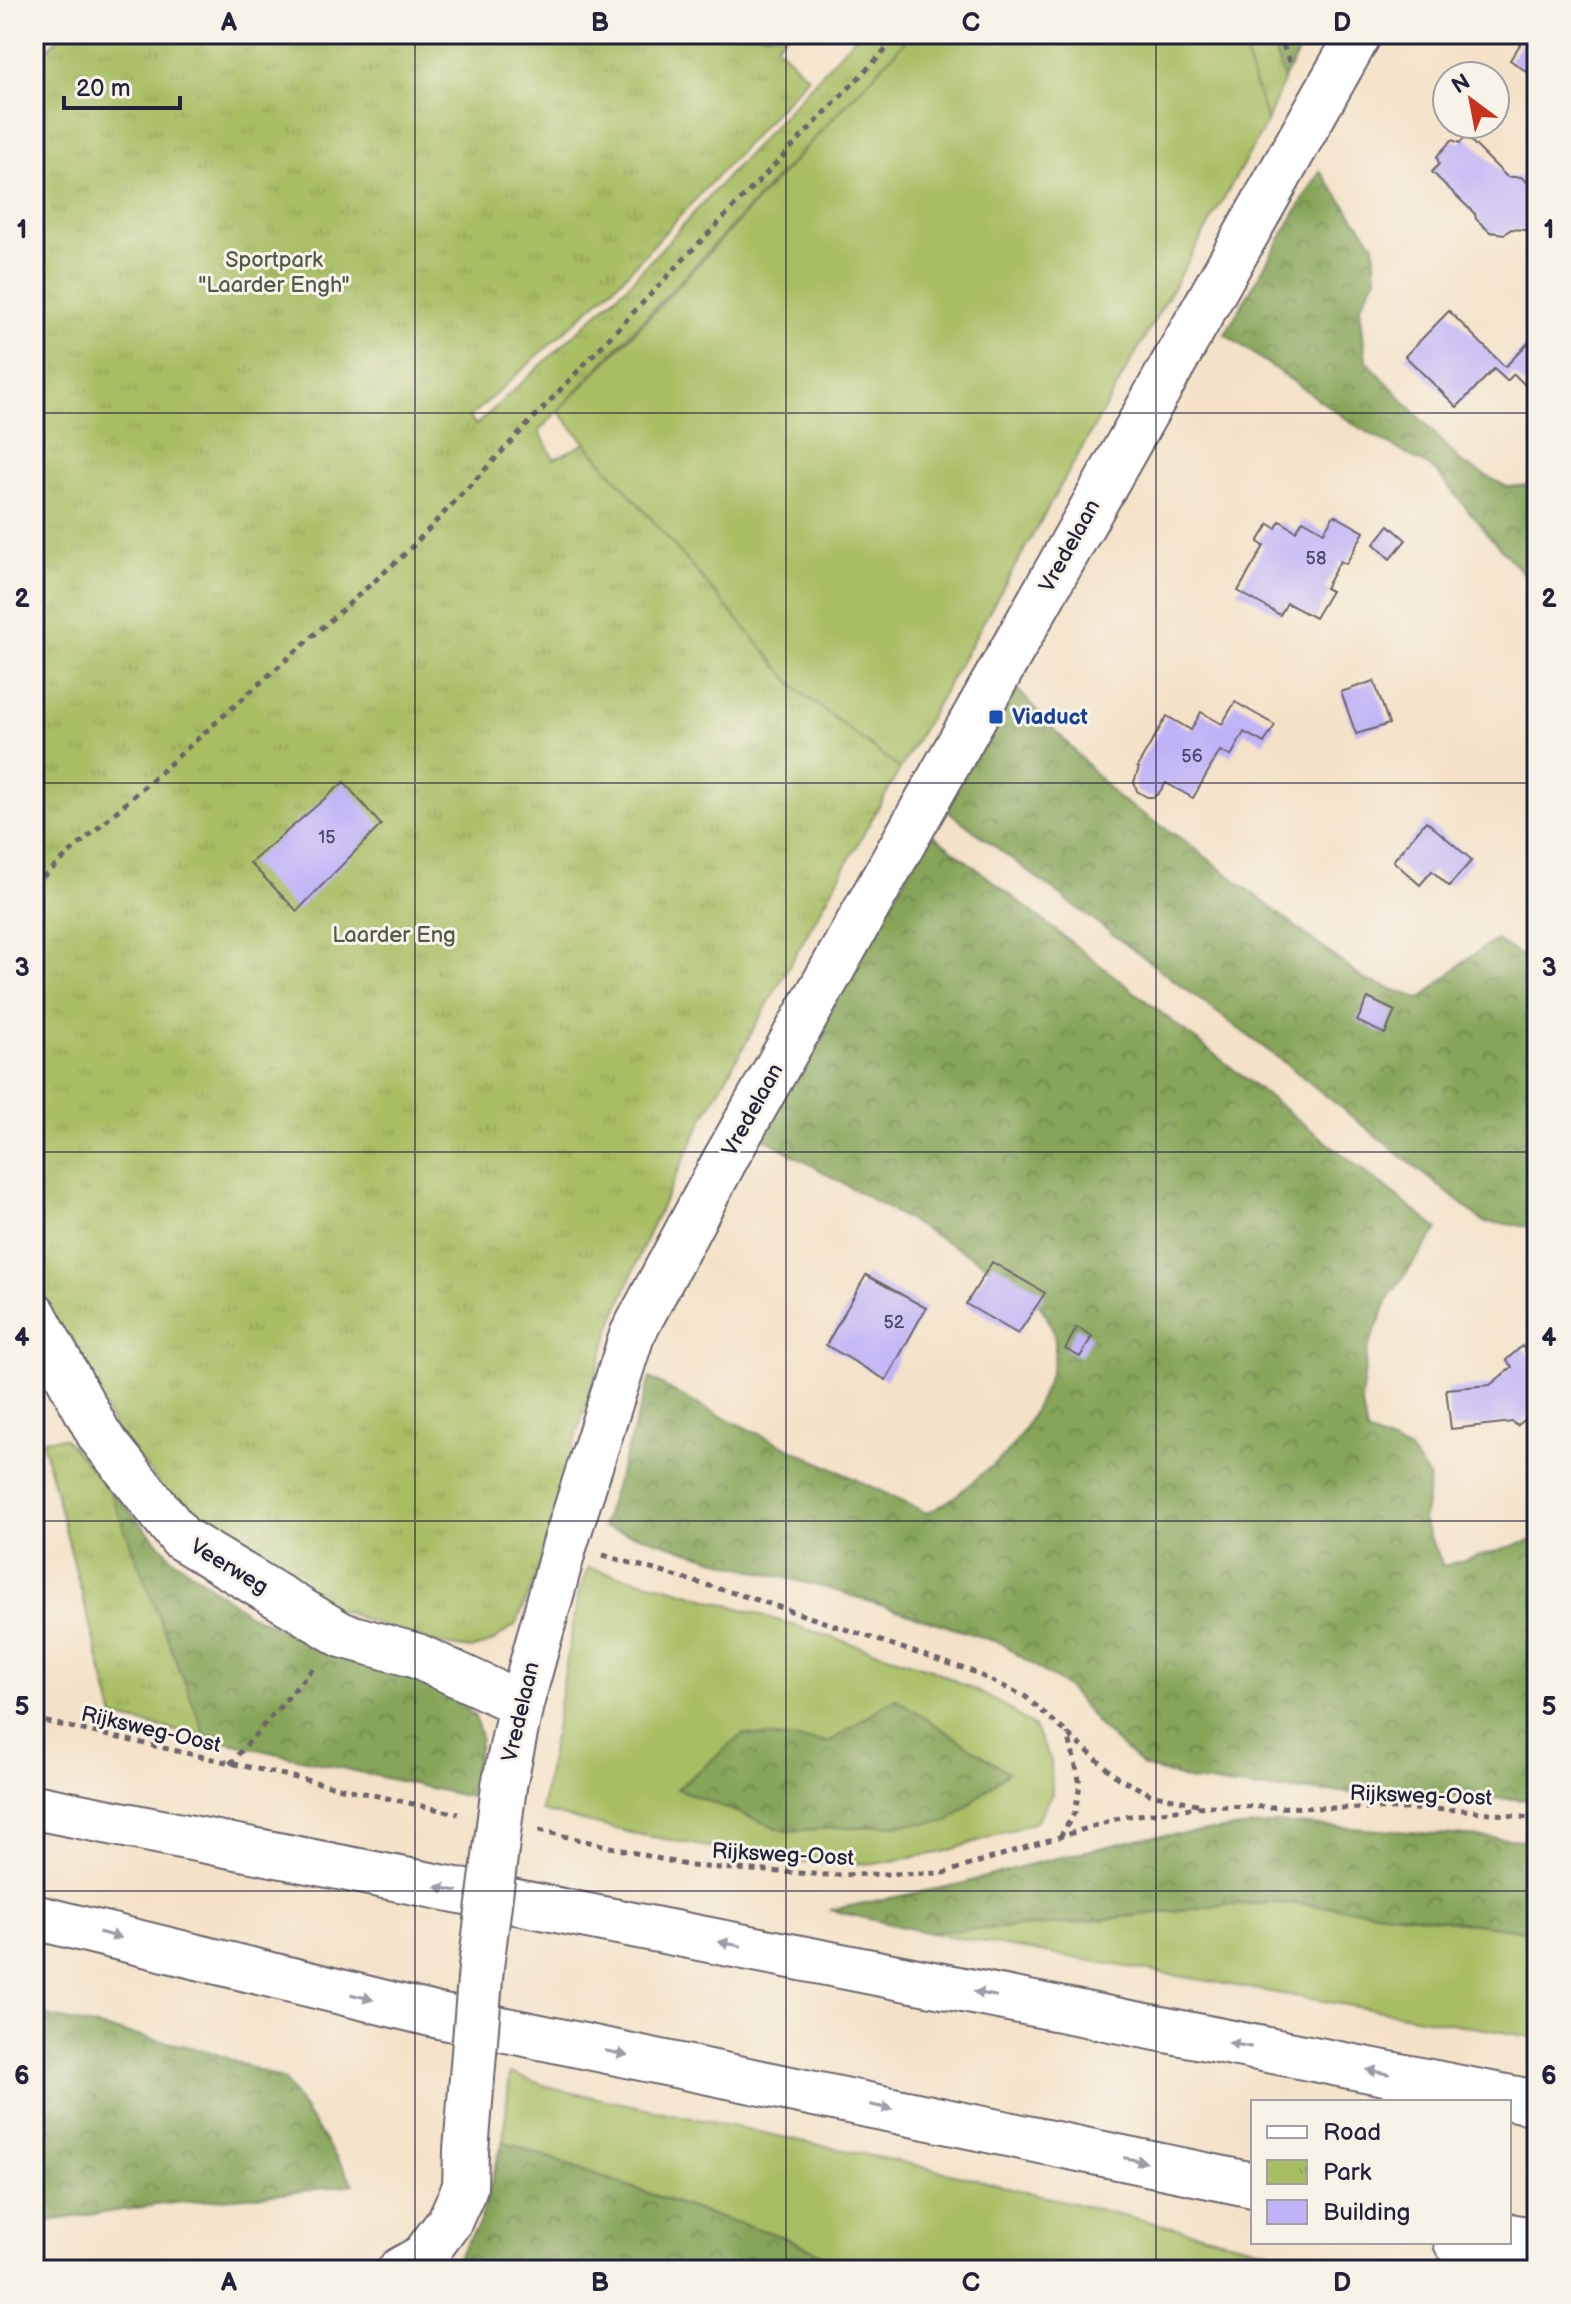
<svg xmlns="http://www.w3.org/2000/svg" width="1571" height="2304" viewBox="0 0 1571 2304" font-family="'Balsamiq Sans',sans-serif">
<defs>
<pattern id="forest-crowns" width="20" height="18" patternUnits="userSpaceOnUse" patternTransform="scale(2)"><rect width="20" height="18" fill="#86a559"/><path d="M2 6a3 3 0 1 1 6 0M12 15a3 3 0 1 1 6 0" fill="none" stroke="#6d864b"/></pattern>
<pattern id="park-tufts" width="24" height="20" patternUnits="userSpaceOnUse" patternTransform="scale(2)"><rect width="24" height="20" fill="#a8be63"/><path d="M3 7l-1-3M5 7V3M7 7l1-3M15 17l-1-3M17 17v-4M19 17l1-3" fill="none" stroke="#90a357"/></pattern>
</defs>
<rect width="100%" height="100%" fill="#f7f3e8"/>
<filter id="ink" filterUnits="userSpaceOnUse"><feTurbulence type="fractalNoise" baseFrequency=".0125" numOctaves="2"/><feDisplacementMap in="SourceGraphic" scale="16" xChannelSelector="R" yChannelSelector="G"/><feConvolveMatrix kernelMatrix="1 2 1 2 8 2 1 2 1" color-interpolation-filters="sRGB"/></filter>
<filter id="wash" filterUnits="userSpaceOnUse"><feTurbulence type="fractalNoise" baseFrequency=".006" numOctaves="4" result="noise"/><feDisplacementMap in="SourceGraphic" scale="32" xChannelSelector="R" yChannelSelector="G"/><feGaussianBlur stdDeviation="1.8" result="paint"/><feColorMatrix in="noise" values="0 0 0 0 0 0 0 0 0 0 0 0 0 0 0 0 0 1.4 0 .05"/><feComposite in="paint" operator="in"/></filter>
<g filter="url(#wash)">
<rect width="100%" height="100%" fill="#f4e2c8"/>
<path fill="#a8be63" stroke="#65704f" stroke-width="2" d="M911 34H1239L1267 122 900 769 798 690 558 411 657 309Z
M588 1568 667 1587 755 1613 931 1669 999 1702 1034 1727 1051 1761 1052 1794 1036 1822 944 1852 874 1864 796 1861 720 1849 636 1834 541 1811 578 1595Z
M1288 1903 1376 1911 1537 1932V2038L925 1932 1067 1924 1229 1904Z
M510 2073 555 2089 929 2168 1348 2270H846C800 2237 752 2228 699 2211 633 2189 568 2164 503 2141Z"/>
<path fill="url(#forest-crowns)" stroke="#54644a" stroke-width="2" d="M1269 34H1308L1284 79Z
M1320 171 1374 244 1376 277 1360 307 1366 360 1462 463 1507 487 1537 484V589L1485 531 1435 470 1358 427 1225 334Z
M1016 688 1118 798 1185 841 1363 979 1421 999 1468 958 1496 940 1521 956 1537 976V1227L1484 1222 1290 1067 945 809Z
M931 833 1438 1229 1389 1297 1368 1348 1361 1399 1367 1433 1409 1450 1430 1478 1423 1521 1443 1566 1537 1539V1800L1263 1789 1192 1781 1143 1766 1103 1730 1068 1688 1000 1643 827 1588 732 1565 644 1537 602 1527 650 1378 704 1408 927 1513C949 1503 964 1489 982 1474 990 1467 999 1461 1006 1454 1026 1431 1057 1373 1055 1343 1054 1321 1037 1300 1022 1285L758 1135Z
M64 1438 171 1557 248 1614 356 1664 420 1678 455 1696 475 1717 481 1737 470 1797 114 1717 42 1440Z
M895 1698 1008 1772 948 1822 785 1831 677 1789 743 1734 829 1742Z
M1280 1823 1537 1841V1932L1376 1911 1288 1903 1229 1904 1067 1924 925 1932 830 1910 961 1884 1027 1865 1142 1838Z
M34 2013 208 2051 284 2080 354 2184 281 2194 163 2204 34 2223Z
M503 2141C568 2164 633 2189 699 2211 752 2228 801 2237 846 2270H464L457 2258 479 2224Z"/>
<path fill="url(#park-tufts)" stroke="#65704f" stroke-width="2" d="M62 34H787L776 45 808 77 622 279 469 418 476 425 628 285 858 34H912L539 431 554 459 586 443 798 690 900 769 703 1119 647 1237 612 1324 572 1449 536 1576 516 1624 491 1643 470 1649 428 1642 305 1598 241 1554 167 1493 118 1434 34 1287V62Z
M1239 34H1268L1284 79 1267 122Z
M64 1438 108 1487 206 1737 114 1717 42 1440Z"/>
<g id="blocks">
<path fill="#c0b2f7" d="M1527 34H1537V79L1510 60Z
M1466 136 1507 177H1521L1537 190V231L1511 229 1505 234 1490 232 1476 219 1475 214 1432 172 1439 164 1437 156 1452 140 1460 143Z
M1449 311 1505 367 1531 340 1537 346V397L1514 374 1507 381 1494 369 1457 407 1405 356Z
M1334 515 1364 532 1346 564 1340 561 1325 588 1331 591 1315 618 1287 603 1280 615 1238 591 1264 546 1258 542 1269 524 1276 528 1280 521 1296 531 1303 520 1324 532Z
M1389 525 1406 540 1390 559 1374 544Z
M1374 681 1389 724 1356 734 1341 692Z
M1235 702 1275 725 1264 743 1244 732 1231 756 1220 751 1193 798 1166 783 1158 794 1153 797H1147L1137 791 1134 782 1139 768 1137 767 1167 716 1191 730 1201 712 1222 724Z
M344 782 381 825 297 911 250 863Z
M1426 821 1472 860 1449 886 1432 871 1420 885 1393 861Z
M1368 998 1395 1011 1385 1034 1357 1021Z
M992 1262 1045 1293 1018 1334 966 1304Z
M866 1275 926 1308 886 1380 826 1345Z
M1077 1327 1092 1336 1080 1357 1065 1349Z
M1522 1346 1528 1354 1537 1347V1410L1517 1426 1513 1422 1451 1429 1446 1389 1490 1385 1512 1367 1506 1360Z"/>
</g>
</g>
<g filter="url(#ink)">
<use href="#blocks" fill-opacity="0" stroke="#6c656c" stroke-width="2"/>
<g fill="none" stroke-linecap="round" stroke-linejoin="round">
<g stroke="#6c656c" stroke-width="48">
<path id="street" d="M34 1314 100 1436 181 1538 342 1635 417 1656 521 1704
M504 1786 521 1704 565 1544 632 1335 726 1158 1359 34
M400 2270 423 2257 449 2222 465 2187 466 2151"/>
</g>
<g stroke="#6c656c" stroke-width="48">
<path id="highway" d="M34 1807 1537 2103
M34 1917 439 2016 1253 2185
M1509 2236 1537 2241
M1456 2242 1517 2270"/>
</g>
<path stroke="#6c656c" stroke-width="5" stroke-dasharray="6 6" stroke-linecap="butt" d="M1278 34 1292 66
M34 885 408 551 700 242 901 34
M603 1555 761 1601 971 1671 1026 1697 1118 1778 1150 1794 1202 1805
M34 1719 458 1814
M230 1764 316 1665
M539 1830 690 1866 828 1875 944 1873 1123 1817 1207 1806 1465 1810 1537 1819
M1060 1837 1075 1812 1080 1784 1068 1733"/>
<use href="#street" stroke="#fff" stroke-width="44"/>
<use href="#highway" stroke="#fff" stroke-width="44"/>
<g stroke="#6c656c" stroke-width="48" stroke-linecap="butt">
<path id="street-bridge" d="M466 2151 481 1967 504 1786"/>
</g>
<use href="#street-bridge" stroke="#fff" stroke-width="44"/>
</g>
<defs><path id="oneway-solid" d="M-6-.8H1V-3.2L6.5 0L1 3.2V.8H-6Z" transform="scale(2)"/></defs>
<g fill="#9c9ca7">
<use href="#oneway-solid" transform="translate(447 1889) rotate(-169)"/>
<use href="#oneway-solid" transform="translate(110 1935) rotate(14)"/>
<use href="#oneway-solid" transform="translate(730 1944) rotate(-169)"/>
<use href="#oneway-solid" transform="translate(985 1994) rotate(-169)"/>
<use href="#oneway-solid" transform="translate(362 1997) rotate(14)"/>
<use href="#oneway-solid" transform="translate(1240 2045) rotate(-169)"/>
<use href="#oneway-solid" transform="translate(616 2053) rotate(12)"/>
<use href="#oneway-solid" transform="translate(1378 2072) rotate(-169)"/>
<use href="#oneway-solid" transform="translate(881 2107) rotate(12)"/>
<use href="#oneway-solid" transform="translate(1135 2160) rotate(12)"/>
</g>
</g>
<path fill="none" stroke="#22223b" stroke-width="2" stroke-opacity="0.55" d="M415 34V2270M786 34V2270M1156 34V2270M34 413H1537M34 783H1537M34 1152H1537M34 1521H1537M34 1891H1537"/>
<rect fill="#1a4fb4" stroke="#f7f3e8" stroke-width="3" x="988" y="709" width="16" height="16" rx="4"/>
<g text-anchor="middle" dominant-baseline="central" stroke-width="6" stroke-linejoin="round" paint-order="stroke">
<g font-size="18" fill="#4a466a">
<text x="1316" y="558">58</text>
<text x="1192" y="756">56</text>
<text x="327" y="837">15</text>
<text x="894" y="1322">52</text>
</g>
<g font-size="22" fill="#515949" stroke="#f7f3e8">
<text x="274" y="260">Sportpark<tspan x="274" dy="25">"Laarder Engh"</tspan></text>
<text x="394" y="935">Laarder Eng</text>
</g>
<g font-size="22" fill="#22223b" stroke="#f7f3e8">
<text transform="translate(1070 546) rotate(-61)">Vredelaan</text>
<text transform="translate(753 1110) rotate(-61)">Vredelaan</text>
<text transform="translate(229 1567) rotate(31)">Veerweg</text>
<text transform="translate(521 1712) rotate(-77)">Vredelaan</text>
<text transform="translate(151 1730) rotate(13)">Rijksweg-Oost</text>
<text transform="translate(1421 1796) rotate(2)">Rijksweg-Oost</text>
<text transform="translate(783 1855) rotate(3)">Rijksweg-Oost</text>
</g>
<g font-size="22" font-weight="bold" fill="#164399" stroke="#f7f3e8" text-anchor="start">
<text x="1012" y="717">Viaduct</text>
</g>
</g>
<rect width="1571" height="2304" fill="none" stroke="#f7f3e8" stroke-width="88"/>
<rect x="1251" y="2100" width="260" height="144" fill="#f7f3e8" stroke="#a29fa3" stroke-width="2"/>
<rect x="1267" y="2126" width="40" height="12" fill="#ffffff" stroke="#a29fa3" stroke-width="2"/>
<text x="1323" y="2140" font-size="24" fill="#22223b">Road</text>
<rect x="1267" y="2160" width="40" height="24" fill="url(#park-tufts)" stroke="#a29fa3" stroke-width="2"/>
<text x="1323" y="2180" font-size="24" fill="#22223b">Park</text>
<rect x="1267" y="2200" width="40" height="24" fill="#c0b2f7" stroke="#a29fa3" stroke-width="2"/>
<text x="1323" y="2220" font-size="24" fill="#22223b">Building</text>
<g transform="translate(1471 100) rotate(328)"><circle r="38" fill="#f7f3e8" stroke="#a29fa3" stroke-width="2"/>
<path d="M0-6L14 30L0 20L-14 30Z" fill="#c8321e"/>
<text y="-12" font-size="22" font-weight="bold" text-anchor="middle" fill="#22223b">N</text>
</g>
<path d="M64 96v12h116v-12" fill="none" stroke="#22223b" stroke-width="4"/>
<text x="76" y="96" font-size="24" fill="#22223b" stroke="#f7f3e8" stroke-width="6" paint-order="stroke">20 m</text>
<rect x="44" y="44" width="1483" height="2216" fill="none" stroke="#22223b" stroke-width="3"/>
<g font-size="26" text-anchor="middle" font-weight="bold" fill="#22223b">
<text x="229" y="31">A</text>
<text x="600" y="31">B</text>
<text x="971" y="31">C</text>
<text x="1342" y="31">D</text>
<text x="22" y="238">1</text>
<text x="1549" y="238">1</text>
<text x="22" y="607">2</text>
<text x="1549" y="607">2</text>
<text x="22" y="976">3</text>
<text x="1549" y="976">3</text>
<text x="22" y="1346">4</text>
<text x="1549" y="1346">4</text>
<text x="22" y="1715">5</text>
<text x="1549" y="1715">5</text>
<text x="22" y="2084">6</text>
<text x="1549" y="2084">6</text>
<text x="229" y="2291">A</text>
<text x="600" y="2291">B</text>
<text x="971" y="2291">C</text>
<text x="1342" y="2291">D</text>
</g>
</svg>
